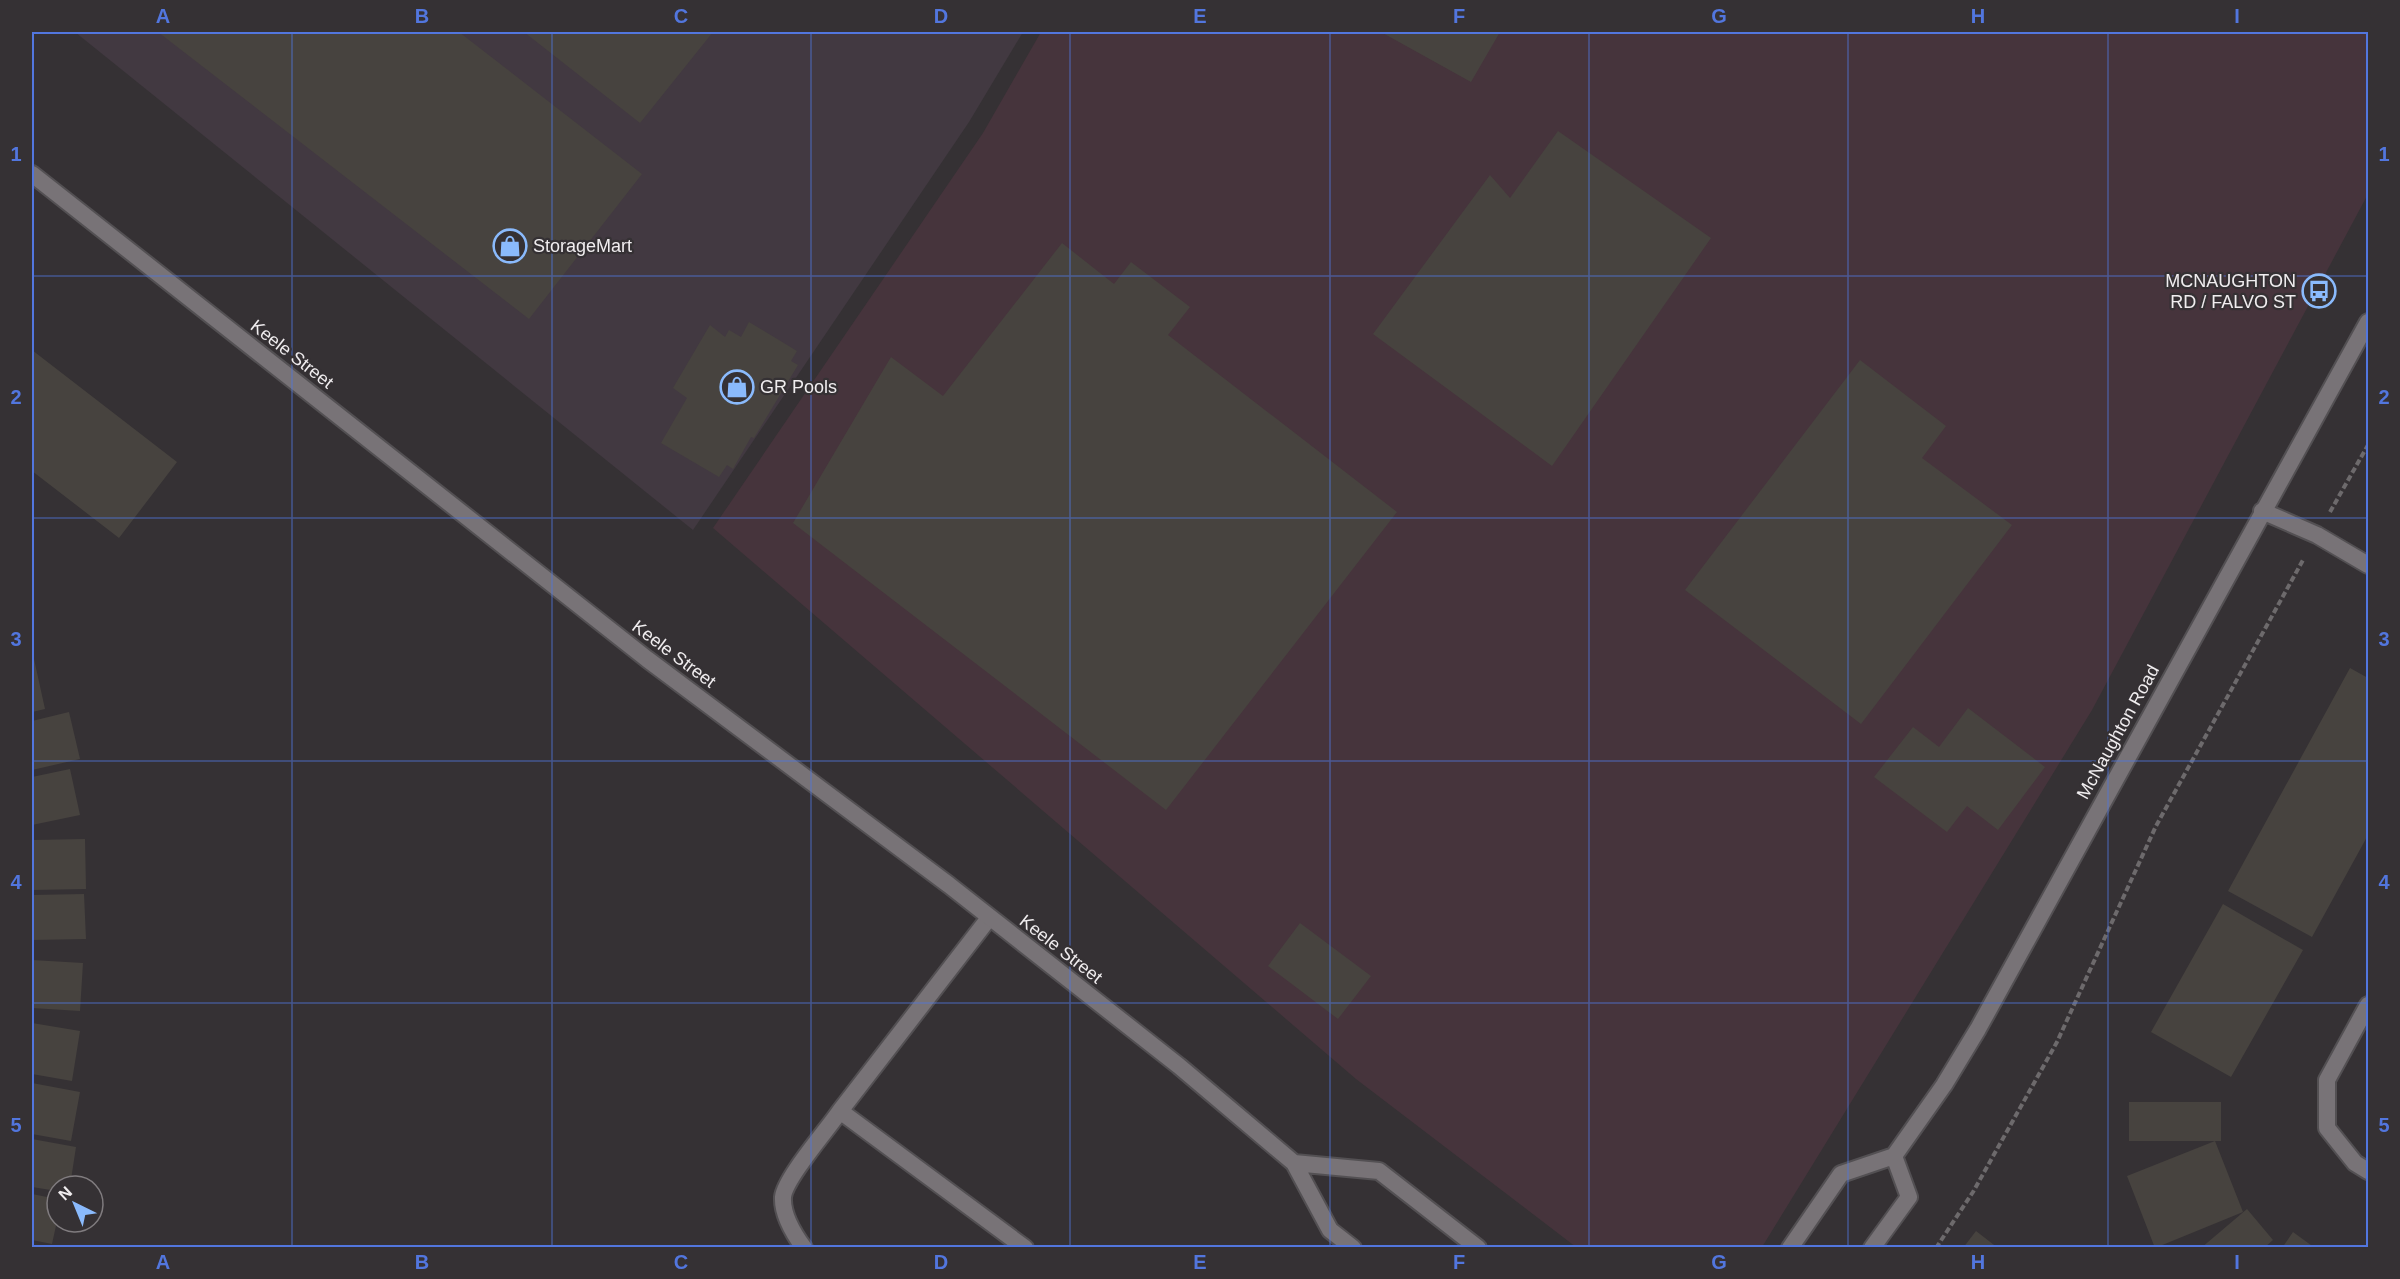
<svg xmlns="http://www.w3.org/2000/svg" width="2400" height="1279" viewBox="0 0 2400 1279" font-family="Arial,sans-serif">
<rect width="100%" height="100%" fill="#353134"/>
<path fill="#423941" d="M75 32H1023L969 122 693 530Z"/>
<path fill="#46343c" d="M1041 32H2368V194L2092 710 1762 1247H1576L1356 1079 713 528 983 133Z"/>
<path fill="#47433f" d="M158 32H459L642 174 529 319Z
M524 32H713L640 123Z
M1381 32H1500L1471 82Z
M1558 131 1711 238 1552 466 1373 334 1490 175 1510 198Z
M1062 243 1114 284 1131 262 1190 307 1168 335 1397 512 1166 810 793 523 891 357 943 396Z
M749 322 797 351 791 361 798 365 754 438 751 437 733 469 727 465 719 477 661 443 687 398 673 388 710 325 725 337 729 330 741 337Z
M32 350 177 462 119 538 32 471Z
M1860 360 1946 426 1922 458 2012 525 1861 724 1685 590Z
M32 659H34L45 709 32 712Z
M2350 668 2368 678V835L2312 937 2228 891Z
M1968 708 2045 767 1998 830 1967 806 1947 832 1874 777 1913 727 1939 747Z
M69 712 80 759 32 770V721Z
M70 769 80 815 32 825V777Z
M85 839 86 889 32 890V840Z
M84 894 86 939 32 940V895Z
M2223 904 2303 950 2231 1077 2151 1032Z
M1300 923 1371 976 1338 1019 1268 966Z
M32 960 83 963 80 1011 32 1008Z
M32 1023 80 1031 72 1081 32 1074Z
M32 1083 80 1092 71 1141 32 1134Z
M2129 1102H2221V1141H2129Z
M32 1139 76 1147 70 1186H57V1191L32 1187Z
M2215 1141 2243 1212 2155 1248 2127 1176Z
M32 1194 57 1199V1221L52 1244 32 1240Z
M2247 1209 2273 1240 2264 1248H2201Z
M1976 1231 1998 1248H1963Z
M2293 1232 2315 1248H2282Z"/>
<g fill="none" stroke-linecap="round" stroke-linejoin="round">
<g stroke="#535053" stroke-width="20">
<path id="minor" d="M2262 511 2317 535 2368 565
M2368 1005 2327 1080V1128L2355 1163 2368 1171
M840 1111 989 918
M804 1248C793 1233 782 1215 783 1197 785 1178 828 1129 840 1111L1025 1248"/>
</g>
<g stroke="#535053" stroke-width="20">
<path id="tertiary" d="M1790 1248 1841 1174 1894 1156 1944 1085 1978 1029 2368 322
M1872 1248 1909 1197 1894 1156"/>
</g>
<g stroke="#535053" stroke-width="20">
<path id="secondary" d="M32 174 647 659 949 885 1179 1066 1294 1163 1330 1230 1353 1248
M1294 1163 1379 1171 1478 1248"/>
</g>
<path stroke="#6d6a6c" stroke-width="4" stroke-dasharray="6 3" stroke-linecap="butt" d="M2330 512 2368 445
M1936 1248 1973 1192 2057 1042 2156 826 2303 560"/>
<use href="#minor" stroke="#787377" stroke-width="16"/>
<use href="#tertiary" stroke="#787377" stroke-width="16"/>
<use href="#secondary" stroke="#787377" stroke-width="16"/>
</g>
<path fill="none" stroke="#5276de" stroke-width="1.5" stroke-opacity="0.55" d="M292 32V1248M552 32V1248M811 32V1248M1070 32V1248M1330 32V1248M1589 32V1248M1848 32V1248M2108 32V1248M32 276H2368M32 518H2368M32 761H2368M32 1003H2368"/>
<defs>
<g id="shop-ring" transform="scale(1.725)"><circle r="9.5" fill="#353134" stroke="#8abafc" stroke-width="1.5"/><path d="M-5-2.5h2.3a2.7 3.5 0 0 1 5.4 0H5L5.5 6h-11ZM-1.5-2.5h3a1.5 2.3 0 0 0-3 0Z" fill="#8abafc"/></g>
<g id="bus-ring" transform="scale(1.725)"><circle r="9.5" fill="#353134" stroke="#8abafc" stroke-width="1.5"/><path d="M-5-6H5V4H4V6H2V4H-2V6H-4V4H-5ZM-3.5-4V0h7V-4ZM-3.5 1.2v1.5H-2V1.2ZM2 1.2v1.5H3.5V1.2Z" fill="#8abafc"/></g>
</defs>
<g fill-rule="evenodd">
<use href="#shop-ring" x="510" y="246"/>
<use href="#bus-ring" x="2319" y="291"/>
<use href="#shop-ring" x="737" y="387"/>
</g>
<g text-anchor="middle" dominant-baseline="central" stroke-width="4.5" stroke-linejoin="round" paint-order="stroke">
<g font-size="18" fill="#f0edef" stroke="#353134" text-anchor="start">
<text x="533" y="246">StorageMart</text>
<text x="2296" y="281" text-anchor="end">MCNAUGHTON<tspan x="2296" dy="21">RD / FALVO ST</tspan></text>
<text x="760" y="387">GR Pools</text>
</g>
<g font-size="18" fill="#f0edef" stroke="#353134">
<text transform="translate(292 354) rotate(38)">Keele Street</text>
<text transform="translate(674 654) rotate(37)">Keele Street</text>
<text transform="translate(2118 732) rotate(-61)">McNaughton Road</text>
<text transform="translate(1061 949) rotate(38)">Keele Street</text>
</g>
</g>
<rect width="2400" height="1279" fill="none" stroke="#353134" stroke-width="66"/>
<g transform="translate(75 1204) rotate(317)"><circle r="28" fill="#353134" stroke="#807c7f" stroke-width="1.5"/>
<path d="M0-4.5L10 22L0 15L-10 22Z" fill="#8abafc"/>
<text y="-9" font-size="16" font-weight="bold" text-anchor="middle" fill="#f0edef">N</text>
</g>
<rect x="33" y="33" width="2334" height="1213" fill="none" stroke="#5276de" stroke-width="2"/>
<g font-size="20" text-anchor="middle" font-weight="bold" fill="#5276de">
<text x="163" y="23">A</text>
<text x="422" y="23">B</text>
<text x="681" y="23">C</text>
<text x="941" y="23">D</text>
<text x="1200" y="23">E</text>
<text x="1459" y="23">F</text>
<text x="1719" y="23">G</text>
<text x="1978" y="23">H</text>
<text x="2237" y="23">I</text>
<text x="16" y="161">1</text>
<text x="2384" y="161">1</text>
<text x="16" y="404">2</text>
<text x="2384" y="404">2</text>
<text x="16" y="646">3</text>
<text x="2384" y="646">3</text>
<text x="16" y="889">4</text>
<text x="2384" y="889">4</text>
<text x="16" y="1132">5</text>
<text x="2384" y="1132">5</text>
<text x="163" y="1269">A</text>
<text x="422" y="1269">B</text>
<text x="681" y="1269">C</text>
<text x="941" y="1269">D</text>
<text x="1200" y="1269">E</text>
<text x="1459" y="1269">F</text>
<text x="1719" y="1269">G</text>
<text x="1978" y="1269">H</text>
<text x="2237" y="1269">I</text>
</g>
</svg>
